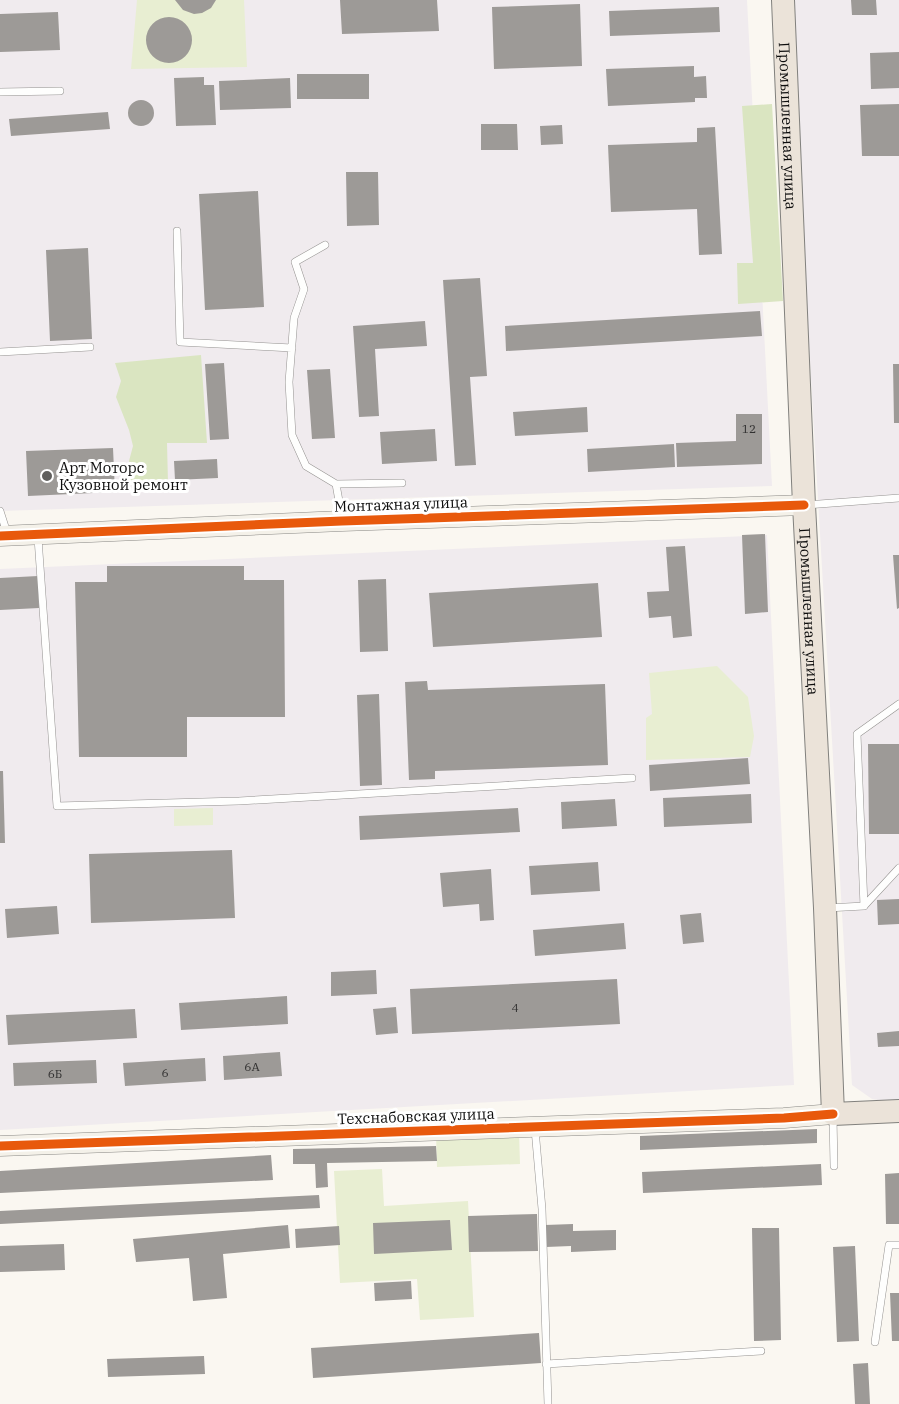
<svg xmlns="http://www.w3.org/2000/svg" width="899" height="1404" viewBox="0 0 899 1404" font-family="'IBM Plex Serif',serif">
<rect width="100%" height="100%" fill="#faf7f1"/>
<path fill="#f0ebee" d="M0 0H747L772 486 0 511Z
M791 0H899V1104L872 1099 852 1085 794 85Z
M767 535 794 1085 0 1130V569Z"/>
<path fill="#e8eed2" d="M137 0H244L247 67 131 69Z
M717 666 748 697 754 736 750 757 646 760V718L652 714 649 673Z
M213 808V825L174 826V809Z
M519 1132 520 1164 437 1167 436 1134Z
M382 1169 384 1206 468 1201 474 1317 420 1320 417 1279 340 1283 334 1171Z"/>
<path fill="#dae5c1" d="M772 104 783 301 738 304 737 263H753L742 106Z
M201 355 207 443H167L168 483 131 484 129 461 133 446 129 430 116 397 121 381 115 363Z"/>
<path fill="#9d9a97" d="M175 0H216L211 8 202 13 194 14 183 10Z
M340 0H437L439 31 342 34Z
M851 0H876L877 15H852Z
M580 4 582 66 494 69 492 7Z
M719 7 720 32 610 36 609 11Z
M58 12 60 50 0 52V14Z
M146 40a23 23 0 1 1 46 0a23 23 0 1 1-46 0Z
M899 52V88L871 89 870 53Z
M694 66V77L706 76 707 98H695V102L608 106 606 69Z
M297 74H369V99H297Z
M204 77V85H214L216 125 176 126 174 78Z
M290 78 291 108 220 110 219 81Z
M128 113a13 13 0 1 1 26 0a13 13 0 1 1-26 0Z
M899 104V156H862L860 105Z
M108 112 110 129 11 136 9 119Z
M481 124H517L518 150H481Z
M562 125 563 144 541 145 540 126Z
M715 127 722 254 699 255 697 209 611 212 608 145 697 142V128Z
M346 172H378L379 225 347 226Z
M258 191 264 307 205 310 199 194Z
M88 248 92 339 50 341 46 250Z
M480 278 487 376 470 377 476 465 455 466 443 280Z
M760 311 762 336 506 351 505 326Z
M425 321 427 346 375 349 379 416 359 417 353 326Z
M224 363 229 439 210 440 205 364Z
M893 364H899V423H894Z
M330 369 335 438 312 439 307 370Z
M587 407 588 432 515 436 513 412Z
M736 414H762V464L677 467 676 443 736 441Z
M435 429 437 461 382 464 380 432Z
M674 444 675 467 588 472 587 449Z
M113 448 115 492 28 496 26 451Z
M217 459 218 478 175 480 174 461Z
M765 534 768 612 745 614 742 535Z
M685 546 692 636 673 638 671 616 649 618 647 592 669 591 666 547Z
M893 555H899V608L897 609Z
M107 566H244V580H284L285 717H187V757H79L75 582H107Z
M38 576 39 608 0 610V578Z
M386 579 388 651 360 652 358 580Z
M598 583 602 637 433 647 429 593Z
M427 681 428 690 605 684 608 765 435 771V779L409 780 405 682Z
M379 694 382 785 360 786 357 695Z
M868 744H899V834H869Z
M748 758 750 784 650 791 649 765Z
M0 771H3L5 843H0Z
M751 794 752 823 664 827 663 798Z
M615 799 617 826 562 829 561 802Z
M518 808 520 832 360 840 359 816Z
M232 850 235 918 91 923 89 854Z
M598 862 600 891 531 895 529 866Z
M491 869 494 920 480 921 479 904 443 907 440 873Z
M899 899V924L878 925 877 900Z
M57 906 59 934 7 938 5 909Z
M701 913 704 942 683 944 680 915Z
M624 923 626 949 535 956 533 930Z
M376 970 377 994 331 996V972Z
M617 979 620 1024 412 1034 410 989Z
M287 996 288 1024 181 1030 179 1003Z
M396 1007 398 1033 376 1035 373 1009Z
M135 1009 137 1038 8 1045 6 1015Z
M899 1031V1046L878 1047 877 1033Z
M280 1052 282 1076 224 1080 223 1056Z
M205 1058 206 1081 125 1086 123 1063Z
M96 1060 97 1083 14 1086 13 1063Z
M817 1129V1143L640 1150V1136Z
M436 1146 437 1161 327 1163 328 1187 316 1188 315 1164H293V1149Z
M271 1155 273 1180 0 1193V1171Z
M821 1164 822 1185 643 1193 642 1172Z
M899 1173V1224H886L885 1174Z
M319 1195 320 1208 0 1224V1211Z
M537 1214 538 1251 469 1252 468 1216Z
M450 1220 452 1250 374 1254 373 1223Z
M573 1224V1231L616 1230V1250L571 1252V1246L546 1247 545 1225Z
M288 1225 290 1248 223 1254 227 1298 193 1301 189 1258 136 1262 133 1239Z
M339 1226 340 1245 296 1248 295 1229Z
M752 1228H779L781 1340 754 1341Z
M64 1244 65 1270 0 1272V1246Z
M855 1246 859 1341 837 1342 833 1247Z
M411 1281 412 1299 375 1301 374 1283Z
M890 1293H899V1341H892Z
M539 1333 541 1363 313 1378 311 1348Z
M204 1356 205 1374 108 1377 107 1359Z
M868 1363 870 1404H855L853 1364Z"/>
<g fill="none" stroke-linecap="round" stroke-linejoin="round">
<g stroke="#949290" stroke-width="8">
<path id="lane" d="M0 92 60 91
M177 231 180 342 292 348
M325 245 295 262 304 289 294 318 289 382 292 435 306 466 336 484 402 483
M0 352 90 347
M336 484 342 518
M806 505 899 498
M0 511 7 533
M38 538 57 806 239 801 632 778
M864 906 857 734 899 704
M827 908 864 906 899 868
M833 1117 834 1166
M535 1129 542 1209 548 1404
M875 1342 889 1245H899
M546 1364 761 1351"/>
</g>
<g stroke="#8a8986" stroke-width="21">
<path id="secondary" d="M0 536 342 521 804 505
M0 1146 784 1118 833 1114"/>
</g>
<g stroke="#81807d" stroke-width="24">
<g id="primary">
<path id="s1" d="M783 0 804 505 825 908 833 1114 899 1111"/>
</g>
</g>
<use href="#lane" stroke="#fefefd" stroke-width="7"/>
<use href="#secondary" stroke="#f4f1e9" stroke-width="20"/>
<use href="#primary" stroke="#ebe3d9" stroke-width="22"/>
<g stroke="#fff" stroke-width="13">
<path id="cycleway" d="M0 536 342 521 804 505
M0 1146 784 1118 833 1114"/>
</g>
<use href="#cycleway" stroke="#e8590c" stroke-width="9"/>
</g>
<circle fill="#605f5d" stroke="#fff" stroke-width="2" cx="47" cy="476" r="6"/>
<g text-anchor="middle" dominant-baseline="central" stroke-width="6" stroke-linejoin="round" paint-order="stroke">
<g font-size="12" fill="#313030">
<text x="749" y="428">12</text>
<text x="515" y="1007">4</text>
<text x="252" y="1066">6А</text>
<text x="165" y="1072">6</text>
<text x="55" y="1073">6Б</text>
</g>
<g font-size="15" fill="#0d0d0d" stroke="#fff">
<text stroke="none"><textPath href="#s1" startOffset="126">Промышленная улица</textPath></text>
<text transform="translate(401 504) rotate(-2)">Монтажная улица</text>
<text stroke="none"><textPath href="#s1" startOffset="612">Промышленная улица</textPath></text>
<text transform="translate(416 1116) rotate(-2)">Техснабовская улица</text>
</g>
<g font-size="15" fill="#0d0d0d" stroke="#fff" text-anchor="start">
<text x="59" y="467">Арт Моторс<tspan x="59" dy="17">Кузовной ремонт</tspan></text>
</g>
</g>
</svg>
